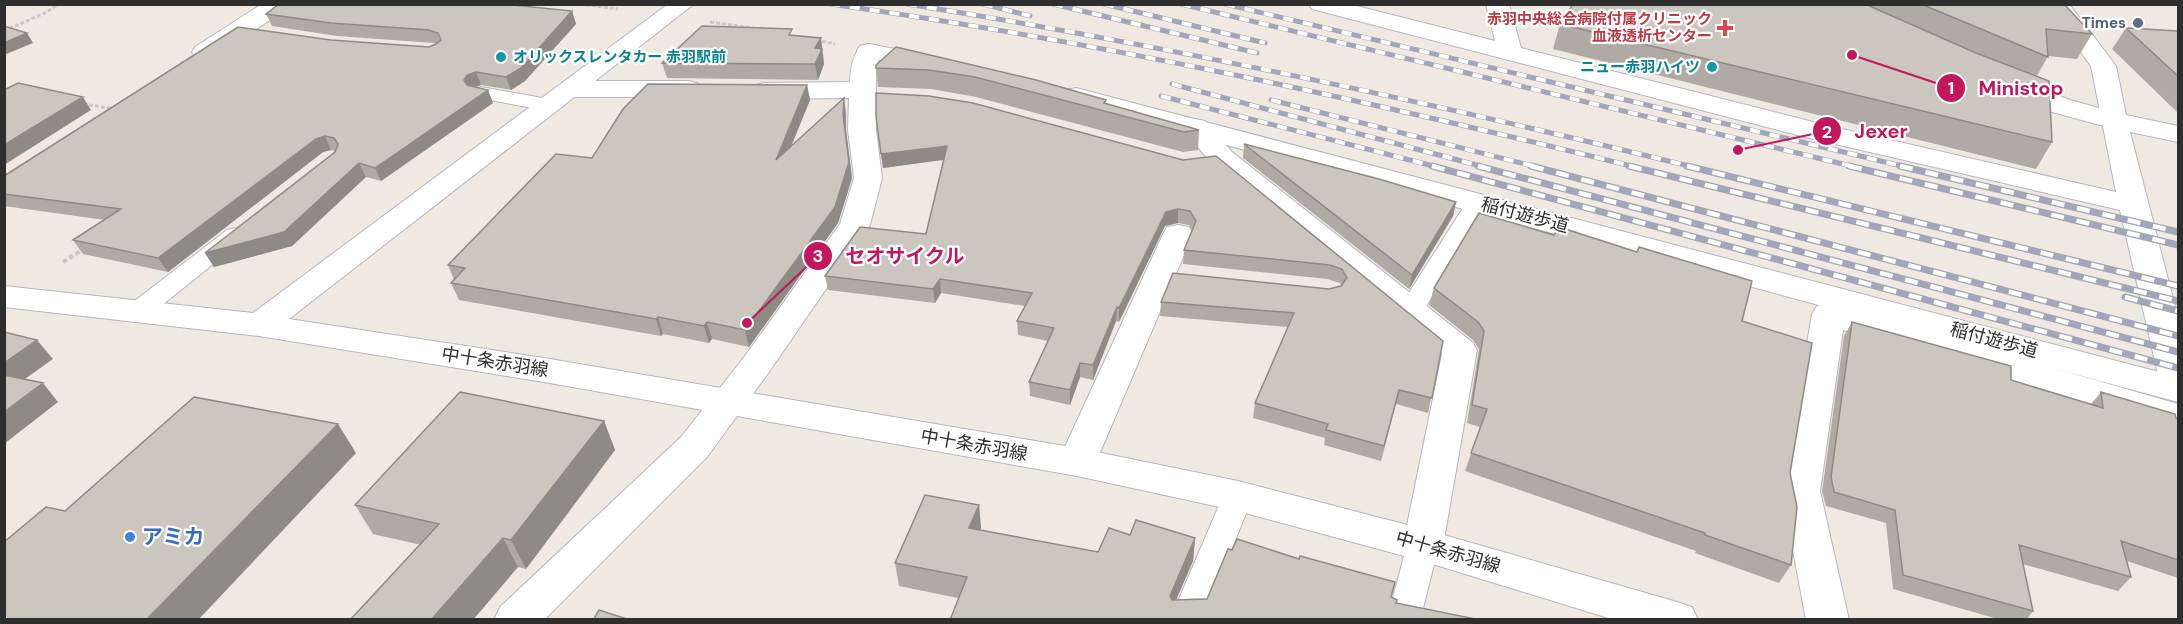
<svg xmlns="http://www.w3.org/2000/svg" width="2183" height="624" viewBox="0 0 2183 624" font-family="'DM Sans','Noto Sans JP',sans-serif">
<rect width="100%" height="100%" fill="#efe9e1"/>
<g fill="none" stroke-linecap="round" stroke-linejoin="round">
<g stroke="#b4b7c1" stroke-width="2">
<path id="service" d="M481 87 548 99 555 101 558 105 555 109 548 111 474 97 471 93 474 89Z
M1478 195 1486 197 1489 202 1424 310 1420 316 1411 318 1402 316 1398 310 1470 197Z
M235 228 243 230 247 235 243 240 146 318 137 320 128 318 124 312 128 306 227 230Z
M1238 484 1249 488 1253 496 1203 620H1170L1223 496 1227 488Z
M1423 532 1434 536 1439 545 1420 620H1387L1407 545 1412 536Z"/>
</g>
<g stroke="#b4b7c1" stroke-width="2">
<path id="pedestrian" d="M869 44 941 58 944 63 941 68 932 70 860 56 857 51 860 46Z
M1076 88 2178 377V402L1067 102 1063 96 1067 90Z"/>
</g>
<g stroke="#b4b7c1" stroke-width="2">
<path id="minor" d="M262 4H290L287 9 213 57 204 59 195 57 192 52 195 47Z
M1309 4H1349L1495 41 1486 4H1509L1521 48 1821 124 2116 192 2091 66 2046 4H2069L2116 66 2126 115 2178 126V142L2130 132 2178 318V395L2166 392 2160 383 2120 210 1809 138 1312 9Z
M869 44 878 46 881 51 876 69V130L882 178 870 225 769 372 707 457 544 620H494L500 607 681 437 745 356 840 224 854 178 848 130 849 98 763 99 754 96 750 91 754 86 763 83 850 82C850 69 853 57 860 46Z
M571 81H690L699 84 703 89 699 94 690 97H571L562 94 558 89 562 84Z
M1195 119 1205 121 1232 152 1472 342 1477 350 1443 545 1437 557 1423 561 1409 557 1403 545 1442 354 1212 164 1181 127 1185 121Z
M1178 225 1189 227 1193 234 1096 462 1090 472 1077 476 1064 472 1058 462 1163 234 1167 227Z
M1829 303 2178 404V430L1843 330 1820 491 1849 620H1806L1782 491 1812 314 1817 306Z"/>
</g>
<g stroke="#b4b7c1" stroke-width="2">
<path id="tertiary" d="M2008 77 2070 100 2124 115 2128 121 2124 127 2115 129 2052 112 1999 90 1995 85 1999 80Z"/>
</g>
<g stroke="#b4b7c1" stroke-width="2">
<path id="secondary" d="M668 4H694L289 319 544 358 1077 448 1238 481 1423 529 1677 602 1692 607 1698 620H1615L1423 561 1238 511 1077 476 544 382 259 336 4 307V286L253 313Z"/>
</g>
<path stroke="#c9c9c9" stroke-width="3" stroke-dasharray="4 2" stroke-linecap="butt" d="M580 4 618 9
M710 22 753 28
M4 31 45 13 59 4
M816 40 835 44
M83 104 115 109"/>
<path stroke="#c9c9c9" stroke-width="4" stroke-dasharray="4.5 3" stroke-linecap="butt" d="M63 262 85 248"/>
<use href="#service" fill="#fff" fill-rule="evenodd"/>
<use href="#pedestrian" fill="#fff" fill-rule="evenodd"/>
<use href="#minor" fill="#fff" fill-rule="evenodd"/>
<use href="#tertiary" fill="#fff" fill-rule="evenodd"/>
<use href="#secondary" fill="#fff" fill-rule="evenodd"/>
<g stroke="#a3a6b8" stroke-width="5">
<path id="rail-far1" d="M830 4C1102 42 1369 101 1635 167
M907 4C1172 46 1433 103 1693 167
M983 4 1030 16
M1053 4 1257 53
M1104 4 1265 43
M1181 4 1855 167
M1225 4 1906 167
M1172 84 1484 167
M1161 96 1437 167
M1271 100 1537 167"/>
</g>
<g stroke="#a3a6b8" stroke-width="7">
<path id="rail" d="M1432 166 2178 368
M1478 166 2178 352
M1531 166 2178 336
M1629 166 2178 301
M1687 166 2178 286
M1849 166 2178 245
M1900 166 2178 232
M2125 297 2178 311"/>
</g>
<use href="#rail-far1" stroke="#fff" stroke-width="4" stroke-dasharray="10" stroke-linecap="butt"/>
<use href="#rail" stroke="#fff" stroke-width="4.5" stroke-dasharray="13" stroke-linecap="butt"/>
</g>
<path fill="#afaba4" d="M1573 4H2064L2092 34 2077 59 2048 56 2037 76 2052 142 2036 169 1553 49 1560 24Z
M572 11 576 24 525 81 511 90 481 85 475 87 493 103 381 181 366 177 292 246 214 267 205 253 335 152V151L331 150 323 152 168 272 83 254 73 240 105 220 4 206V176L331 40 429 47 437 44 434 43 337 36 272 26 266 14Z
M2126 28 2178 31V113L2112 49Z
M793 35 823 54 824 64 818 80 667 78 662 63Z
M896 47 1106 100V104L1199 130 1198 150 1183 152 976 97 931 89 878 87 876 65Z
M807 85 810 100 791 146 846 114V130L852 178 838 223 749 347 712 339 709 343 663 334 661 336 459 300 451 283 454 280 448 265 592 158Z
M876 117 1183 160 1216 156 1443 341 1428 413 1396 404 1381 461 1324 445 1325 438 1253 418 1255 403 1288 327 1160 316 1161 302 1329 289 1341 286 1340 283 1327 279 1183 264 1184 250 1192 230 1189 225 1178 223 1165 226 1119 322 1116 321 1093 380 1080 377 1070 405 1030 396 1029 382 1048 341 1018 335 1017 321 1025 306 941 293 935 303 828 290 825 276 926 234 944 160 883 168Z
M1244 144 1456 202 1453 216 1409 289 1243 158Z
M1434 288 1742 321 1790 473 1791 565 1779 583 1695 553 1696 551 1465 471 1480 427 1467 423 1479 349 1473 340 1429 305Z
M1852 322 2011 380 2091 404 2101 392 2178 419V578L2127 561 2131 577 2118 591 2023 564 2033 611 2026 620H2001L1893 589 1886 523 1826 506 1822 491 1844 336Z
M604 421 615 450 526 569 373 534 355 505Z
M979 505 981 528 980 530 1098 552 1130 535 1195 538 1193 561 1176 599 1391 597 1396 603 958 598 899 586 895 563Z"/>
<path fill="#8e8b86" d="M572 11 576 24 525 81 511 90 506 77Z
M27 33 33 43 4 55V43Z
M821 38 824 64 818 80 815 64V48Z
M476 72 481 85 472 88 469 93 464 80 467 75Z
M807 85 810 100 779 176 776 160Z
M488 90 493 103 381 181 375 168Z
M83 97 91 110 4 165V145Z
M844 98 846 114V130L852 178 838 223 749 347 745 330 843 115Z
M325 136 331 150 323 152 168 272 158 258 316 139Z
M947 146 948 159 883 168 881 154Z
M359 163 366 177 292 246 214 267 205 253Z
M1456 202 1453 216 1409 289 1412 275Z
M1178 209V223L1165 226 1119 322V308L1166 212Z
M940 279 941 293 935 303 933 289Z
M1117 307 1116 321 1093 380V365Z
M658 317 663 334 661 336 656 319Z
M707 322 712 339 709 343 704 326Z
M37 340 53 359 8 391 4 387V363Z
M1080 363V377L1070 405V390Z
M43 383 58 402 4 444V412Z
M604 421 615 450 526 569 511 540Z
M338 424 356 453 198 620H146Z
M979 505 981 528 972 551 969 528Z
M503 538 518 567 473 620H431Z
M1195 538 1193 561 1168 619 1170 596Z"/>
<path fill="#cbc7bf" stroke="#8e8b86" stroke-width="1.5" d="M279 4H504L572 11 521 68 506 77 476 72 467 75 464 80 467 85 488 90 375 168 359 163 284 232 205 253 335 152 338 144 334 138 325 136 316 139 158 258 73 240 121 209 4 194V176L238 27 331 40 429 47 436 44 441 40 438 33 429 30 331 23 266 14Z
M1573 4H1865L1976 53 2049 81 2052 142 1560 24Z
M1921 4H2064L2092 34 2046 29 2048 57Z
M4 26 27 33 4 43Z
M702 26 792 29 789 35 821 38 815 48 822 49 815 64 662 63Z
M2126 28 2178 31V76Z
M896 47 1036 80 1106 100 1104 103 1199 130 1184 132 975 77 929 70 876 68V65Z
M18 83 83 97 4 145V90Z
M648 84 807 85 776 160 844 98 843 115 849 162 835 207 745 330 707 322 704 326 658 317 656 319 451 283 465 268 448 265 556 154 592 158 623 109Z
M876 93 929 96 973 103 1183 160 1216 156 1443 341 1432 398 1399 390 1384 446 1326 430 1328 424 1255 403 1294 313 1161 302 1173 273 1329 289 1341 286 1347 278 1342 269 1330 265 1184 250 1196 221 1190 211 1178 209 1166 212 1119 308 1117 307 1093 365 1080 363 1070 390 1029 382 1054 328 1017 321 1032 293 940 279 933 289 825 276 860 227 926 234 947 146 881 154 876 117Z
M1244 144 1379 179 1456 202 1412 275Z
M1479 213 1554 235 1559 227 1637 252 1639 247 1752 281 1742 321 1812 343 1790 473 1797 507 1791 565 1705 535V533L1471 453 1487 409 1472 405 1484 331 1478 322 1434 288Z
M1852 322 2011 366V380L2103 408 2101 392 2175 414 2176 418 2178 419V560L2121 541 2131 577 2019 545 2033 611 1903 575 1895 510 1834 492 1831 477Z
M4 332 37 340 4 363Z
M4 375 43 383 4 412Z
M460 392 604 421 511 540 503 538 431 620H350L439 524 355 505Z
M194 397 338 424 146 620H4V542L46 507 65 511Z
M925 495 979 505 969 528 1098 552 1109 528 1130 535 1136 520 1195 538 1170 596 1172 600 1207 599 1228 549 1232 550 1237 539 1299 559 1300 556 1395 582 1391 597 1397 600 1396 603 1480 620H950L967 577 895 563Z
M599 610 630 620H593Z"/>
<circle fill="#5c6f8a" stroke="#fff" stroke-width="2" cx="2138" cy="23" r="6"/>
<path fill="#e0444e" stroke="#fff" stroke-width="2" d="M1722 19h6v6h6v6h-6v6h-6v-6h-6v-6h6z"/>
<g fill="#0f9aa8" stroke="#fff" stroke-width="2">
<circle cx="501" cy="57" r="6"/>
<circle cx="1712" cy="67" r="6"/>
</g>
<circle fill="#3f7fe0" stroke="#fff" stroke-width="2" cx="130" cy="537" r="6"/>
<g text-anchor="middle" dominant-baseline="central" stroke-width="4.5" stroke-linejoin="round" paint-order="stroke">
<g font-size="15" font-weight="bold" fill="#be3a42" stroke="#fff" text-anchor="end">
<text x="1712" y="19">赤羽中央総合病院付属クリニック<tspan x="1712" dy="17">血液透析センター</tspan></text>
</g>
<g font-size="15" font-weight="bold" fill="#4e5e75" stroke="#fff" text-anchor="end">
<text x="2126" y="23">Times</text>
</g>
<g font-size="15" font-weight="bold" fill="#0d838f" stroke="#fff" text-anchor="start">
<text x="513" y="57">オリックスレンタカー 赤羽駅前</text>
<text x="1700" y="67" text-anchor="end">ニュー赤羽ハイツ</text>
</g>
<g font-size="18" fill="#2e2e2e" stroke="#fff">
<text transform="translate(1525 215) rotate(15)">稲付遊歩道</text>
<text transform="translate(1994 340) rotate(15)">稲付遊歩道</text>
<text transform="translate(495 362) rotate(9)">中十条赤羽線</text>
<text transform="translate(974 445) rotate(10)">中十条赤羽線</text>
<text transform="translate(1448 552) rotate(16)">中十条赤羽線</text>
</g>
<g font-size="21" font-weight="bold" fill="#366cbe" stroke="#fff" text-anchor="start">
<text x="142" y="537">アミカ</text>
</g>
</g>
<path fill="none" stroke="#c2185b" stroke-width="2" d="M1852 55L1951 88M1738 150L1827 131M747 323L818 256"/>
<g fill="#c2185b" stroke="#fff" stroke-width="2">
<circle cx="1852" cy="55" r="6"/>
<circle cx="1738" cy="150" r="6"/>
<circle cx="747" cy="323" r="6"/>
<circle cx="1951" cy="88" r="15"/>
<circle cx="1827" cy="131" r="15"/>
<circle cx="818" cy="256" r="15"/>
</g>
<g font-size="18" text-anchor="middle" font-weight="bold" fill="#fff">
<text x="1951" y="94">1</text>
<text x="1827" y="138">2</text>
<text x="818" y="262">3</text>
</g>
<g font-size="20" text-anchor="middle" font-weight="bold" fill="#c2185b" stroke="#fff" stroke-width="4.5" stroke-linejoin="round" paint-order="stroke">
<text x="2021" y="95">Ministop</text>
<text x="1881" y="138">Jexer</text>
<text x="905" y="263">セオサイクル</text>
</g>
<rect width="2183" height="624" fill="none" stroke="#2e2e2e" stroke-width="12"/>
</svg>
